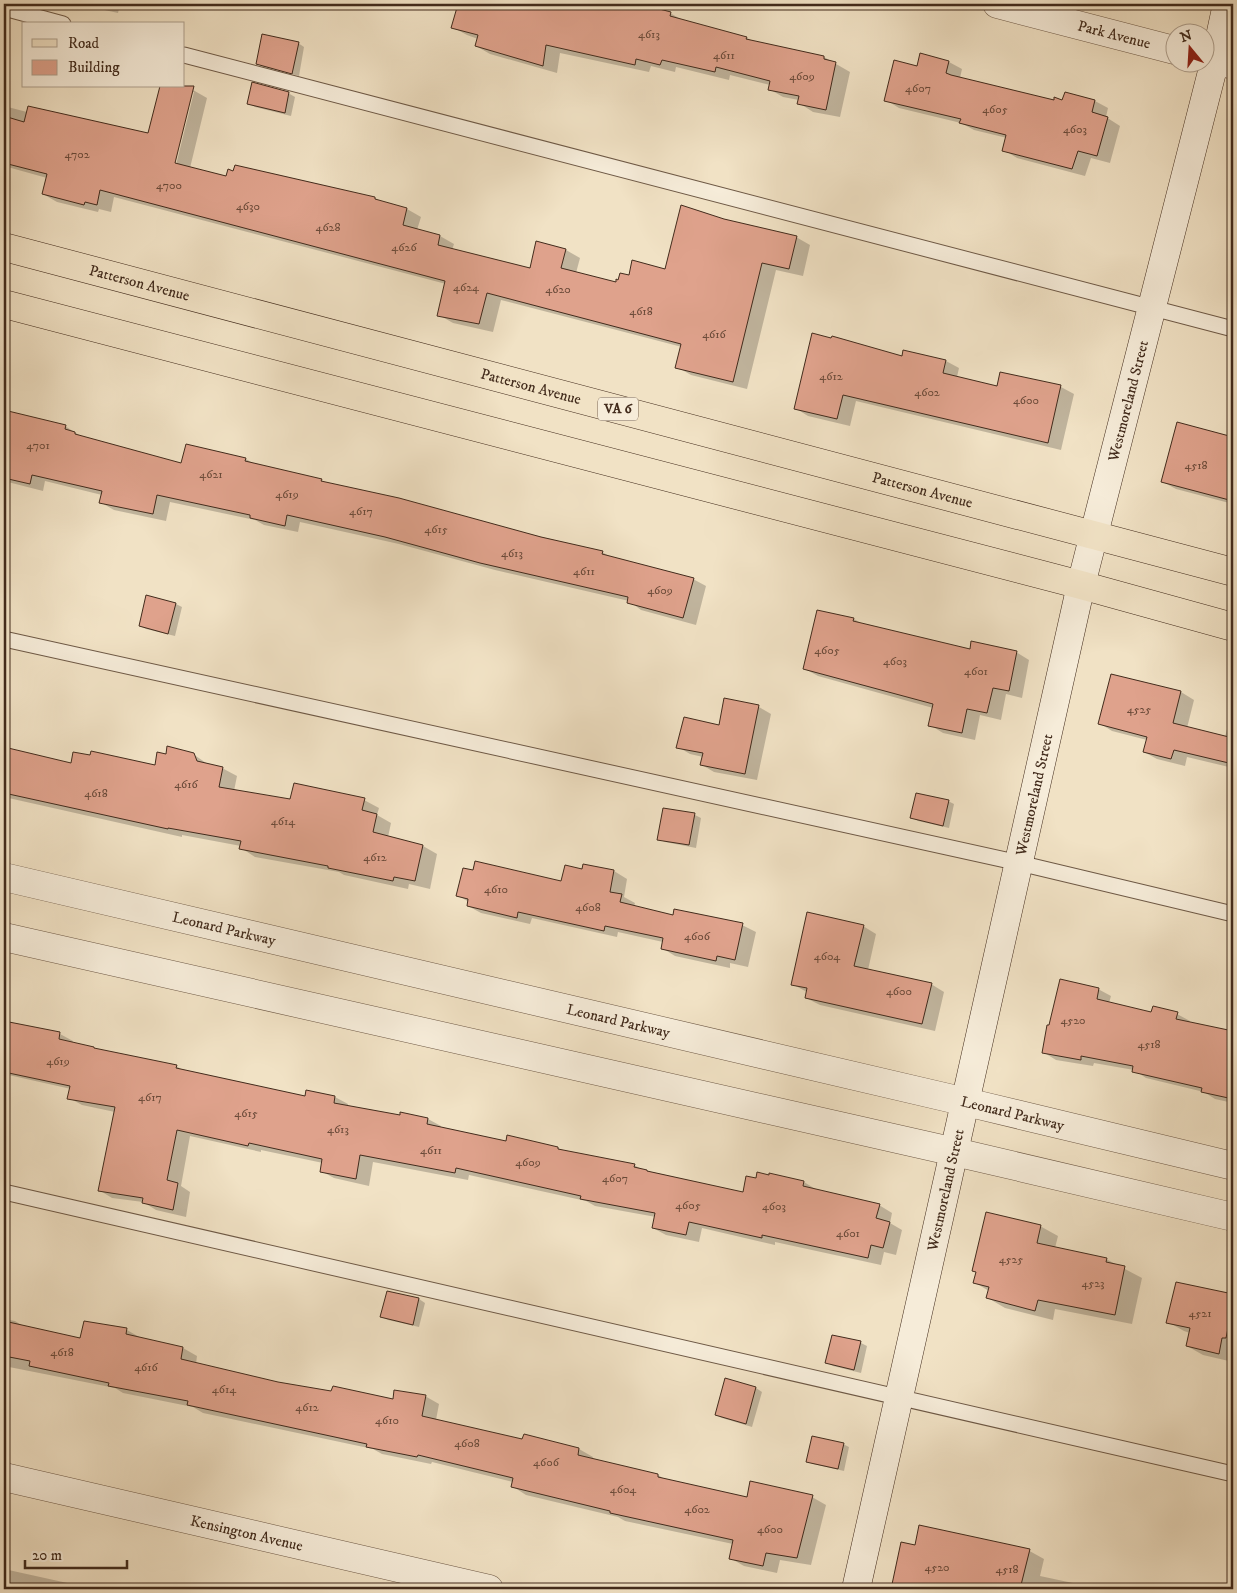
<svg xmlns="http://www.w3.org/2000/svg" width="1237" height="1593" viewBox="0 0 1237 1593" font-family="'IM FELL DW Pica',serif">
<rect width="100%" height="100%" fill="#f1e2c5"/>
<filter id="stains"><feTurbulence type="fractalNoise" baseFrequency=".004" numOctaves="4"/><feColorMatrix values="0 0 0 0 .2 0 0 0 0 .09 0 0 0 0 .02 0 0 0 .5 -.17"/></filter>
<radialGradient id="worn" r=".72"><stop offset=".6" stop-color="#630" stop-opacity="0"/><stop offset="1" stop-color="#630" stop-opacity=".3"/></radialGradient>
<path fill="#0003" fill-rule="evenodd" d="M78 4H120L118 13Z
M429 4H622L629 5V4H635L670 13 684 21 747 38 755 42 824 57 850 72 840 117 813 112 799 103V100L783 97 769 89 770 85 730 75 729 80 676 67 675 72 651 66 649 72 560 53 557 73 490 54 476 46 478 39 467 35 452 27 457 10Z
M298 43 304 47 299 76 263 67 257 63Z
M949 62 962 69 960 78 1055 101H1063L1066 93 1095 101 1108 108 1106 117 1120 126 1110 163 1091 158 1085 176 1017 158 1004 150 1007 138 974 130 961 123 899 108 886 100 918 67Z
M193 90 207 98 190 168 227 177 375 198 381 202 407 209 421 217 417 230 440 236 454 244 452 250 530 269 537 243 566 250 580 258 576 273 617 284 630 276 666 270 724 220 796 237 810 245 803 276 776 270 747 389 691 375 677 367 682 347 501 300 493 332 453 323 439 315 446 284 114 197 111 212 99 209 98 212 57 202 43 194 47 178 4 166V106L27 112 149 135ZM191 92H194L175 169H172Z
M288 93 295 97 291 116 255 107 249 103Z
M832 339 903 357 904 351 946 361 959 368 957 377 998 387 1001 373 1061 387 1074 394 1061 450 856 401 850 426 808 416 795 408Z
M4 412 65 426 82 437 182 464 187 445 246 459 256 465 321 480 329 484 602 552 611 557 693 579 706 586 696 625 641 610 629 601 495 570 399 544 300 522 298 532 264 525 255 520 170 502 166 521 114 510 100 502 102 495 45 481 43 491 4 481Z
M1178 424 1233 439V504L1176 489 1163 482Z
M147 596 176 604 182 607 175 636 146 629 140 626Z
M818 611 854 619 864 625 971 651 1016 652 1029 660 1022 698 1006 694 1001 720 980 715 975 740 943 733 930 725 933 708 818 676 805 669Z
M1111 675 1181 692 1194 700 1187 728 1225 737 1233 706V768L1187 757 1185 766 1157 759 1144 752 1147 740 1112 731 1099 723Z
M725 700 759 707 771 714 757 780 714 772 702 765 703 757 690 754 678 747 720 727Z
M4 749 72 764 156 766 167 756 193 754 209 765 222 768 237 776 234 791 291 800H364L379 808 377 815 391 823 388 837 423 846 437 854 430 889 409 884 408 889 344 875 339 872 255 857 241 848V846L182 835V837L4 797Z
M948 801 954 804 949 828 918 821 912 817Z
M664 809 695 815 701 818 696 848 665 842 659 839Z
M584 865 614 871 627 879 624 897 635 903 634 907 674 917 742 925 756 932 748 967 730 963V968L675 956 662 948 663 942 618 932 617 937 532 918 530 924 481 913 468 906 469 902 457 895 562 883 584 870Z
M863 926 876 934 868 970 931 984 944 992 935 1031 820 1005 806 998 807 992 792 984Z
M1098 989 1111 996 1109 1003 1152 1014H1177L1190 1021 1189 1023 1233 1032V1103L1215 1099 1204 1092 1146 1078 1134 1070 1094 1063 1093 1066 1056 1060 1043 1052Z
M4 1022 60 1034 73 1041 72 1043 98 1051 176 1066 186 1072 306 1097H335L348 1104V1106L401 1116 428 1119 441 1126 440 1128 507 1142 558 1148 563 1151 634 1165 643 1170 744 1193 757 1180 770 1176V1174L804 1182 817 1190 879 1205 892 1213 890 1223 902 1230 896 1255 884 1252 881 1265 775 1242V1245L702 1228 699 1242 666 1235 653 1228 656 1217 595 1206 586 1201 469 1175 468 1180 373 1162 369 1186 334 1178 321 1171 323 1163 261 1150V1152L190 1136 181 1186 190 1192 186 1217 156 1210 143 1202 112 1198 99 1190 115 1112 82 1105 69 1098 71 1089 4 1074Z
M1040 1226 1058 1236 1055 1248 1106 1259 1142 1278 1132 1324 1055 1309 1053 1320 1005 1308 988 1298 989 1291 974 1282Z
M1177 1283 1233 1296V1362L1203 1355 1187 1346 1190 1333 1184 1331 1168 1322Z
M419 1299 425 1303 419 1327 388 1320 382 1317Z
M4 1319 15 1321 26 1328 81 1339 85 1322 127 1330 141 1338 183 1348 197 1356 196 1364 278 1383 332 1393 394 1400 425 1396 439 1404 436 1420 523 1441 525 1436 579 1449 593 1457 592 1460 658 1475 666 1480 748 1499 812 1497 826 1505 811 1565 780 1560 777 1573 744 1566 730 1558 733 1544 625 1521 618 1517 526 1495 512 1486 513 1482 432 1462 431 1464 382 1454 373 1449 203 1413 193 1407 123 1393 115 1388 4 1366Z
M861 1343 867 1346 861 1373 833 1366 826 1362Z
M756 1388 762 1392 752 1427 722 1418 716 1415Z
M843 1444 849 1447 844 1471 813 1464 807 1461Z
M902 1544 916 1547 1026 1549 1044 1559 1040 1576 1101 1589H893Z
M4 1569 72 1584 93 1589H4Z"/>
<path fill="#dfa28c" stroke="#422b1c" d="M458 4H640L671 12 670 16 747 37 746 39 824 56V59L836 62 826 110 797 104 799 96 768 90 770 81 716 67 715 72 662 60 660 65 636 59 635 65 546 45 543 66 475 46 478 35 451 28Z
M262 34 299 42 292 74 256 64Z
M920 53 949 61 946 73 951 75 1054 100V97L1062 100 1065 92 1095 100 1092 112 1108 117 1097 156 1078 151 1072 169 1002 151 1006 135 959 123 961 119 884 101 894 60 917 66Z
M252 82 289 92 285 113 247 104Z
M160 86H194L175 163 226 176 228 169 233 171 235 165 375 197V199L407 208 403 225 440 235 438 245 530 268 536 241 566 249 561 268 616 282V279L618 280 620 273 629 275 632 260 665 269 681 205 724 219 797 236 789 269 762 263 733 382 675 368 681 344 487 293 479 324 437 316 445 281 100 190 97 205 85 202 84 205 42 194 47 174 4 163V116L24 122 28 106 148 133Z
M812 333 831 338 832 336 902 356 903 350 946 360 943 373 997 386 1000 372 1061 385 1048 443 843 395 837 419 794 409Z
M4 410 66 425 65 429 75 432V434L181 463 186 444 246 458 245 461 322 479 321 481 399 498 541 537 603 551 602 554 694 578 683 618 627 603 628 597 480 563 385 537 287 515 285 526 250 518V515L157 495 153 514 99 503 102 491 32 475 30 484 4 478Z
M1177 422 1233 437V501L1161 482Z
M146 595 176 603 168 634 139 626Z
M817 610 854 618 853 621 970 649 971 641 1017 651 1009 691 993 688 987 713 967 709 962 733 928 726 933 704 803 669Z
M1111 674 1181 691 1173 723 1233 738V764L1174 750 1171 759 1143 752 1147 737 1098 724Z
M724 698 759 705 745 774 700 765 703 753 676 748 684 717 719 725Z
M167 746 194 753 197 761 223 767 219 787 290 799 294 783 365 798 362 810 377 814 373 832 423 845 415 881 394 877 393 881 328 868V866L239 849 241 841 168 828V829L4 793V747L71 763 73 752 90 755 91 751 155 765 157 752 166 754Z
M916 793 949 800 943 826 910 818Z
M663 808 695 813 689 845 657 840Z
M475 861 561 881 565 865 582 869 583 864 614 870 610 892 622 894 620 902 673 915 674 909 743 923 735 960 717 956 716 961 661 949 663 938 605 926 604 931 518 912 517 918 467 906 468 899 456 896 463 868 473 870Z
M807 912 864 925 854 966 932 983 922 1024 805 998 807 988 791 985Z
M1060 979 1099 988 1097 999 1151 1012 1153 1006 1178 1012 1176 1019 1233 1031V1099L1201 1092 1202 1088 1132 1072 1133 1066 1081 1056V1060L1042 1053 1047 1025H1049Z
M4 1021 60 1032 59 1039 94 1047V1048L177 1065 176 1068 305 1096 306 1090 335 1096 334 1103 400 1115V1112L428 1118 427 1124 506 1141 507 1135 558 1147V1149L635 1164 634 1167 647 1170V1171L743 1192 746 1176 756 1178 757 1172 769 1175V1173L804 1181 803 1186 880 1204 876 1218 890 1222 883 1248 871 1245 868 1258 762 1235V1238L689 1222 686 1235 652 1228 655 1213 580 1199 581 1196 456 1168 455 1173 360 1155 356 1179 320 1172 322 1159 249 1143 248 1146 177 1130 167 1180 178 1183 173 1210 142 1203 143 1198 98 1191 115 1107 67 1099 70 1086 4 1072Z
M986 1212 1041 1225 1037 1243 1107 1258 1106 1262 1125 1266 1115 1315 1038 1300 1035 1311 986 1298 989 1287 973 1283 976 1272 972 1271Z
M1176 1282 1233 1294V1304L1226 1338H1222L1219 1354 1186 1346 1190 1328 1166 1323Z
M387 1291 419 1298 413 1325 380 1317Z
M4 1321 80 1338 84 1321 127 1328 126 1334 183 1347 181 1359 278 1382 331 1391 333 1386 393 1399 394 1390 426 1395 422 1416 522 1439 524 1434 579 1448 578 1455 658 1474V1477L747 1497 750 1481 813 1495 797 1558 766 1553 763 1566 729 1559 733 1540 610 1513V1511L511 1487 513 1478 418 1455 417 1457 366 1447 367 1444 187 1405 188 1401 108 1386 109 1383 29 1366 30 1361 4 1356Z
M832 1335 861 1341 854 1370 825 1363Z
M725 1378 756 1387 746 1424 715 1415Z
M812 1436 844 1443 838 1469 806 1462Z
M919 1525 1030 1549 1020 1589H891L901 1542 915 1545Z"/>
<g fill="none" stroke-linecap="round" stroke-linejoin="round">
<g stroke="#6e5946" stroke-width="17">
<path id="lane" d="M4 8 63 24
M184 55 1233 329
M4 639 1019 863 1233 914
M4 1192 1233 1474"/>
</g>
<g stroke="#6e5946" stroke-width="29">
<g id="street">
<path id="s1" d="M997 4 1174 50"/>
<path d="M1204 58 1233 65"/>
<path id="s2" d="M4 877 966 1102 1233 1166"/>
<path d="M4 937 955 1152 1233 1217"/>
<path id="s3" d="M4 1477 489 1589"/>
</g>
</g>
<g stroke="#422b1c" stroke-width="29">
<g id="secondary">
<path id="s4" d="M856 1589 1081 585 1215 60 1227 4"/>
</g>
</g>
<g stroke="#422b1c" stroke-width="29">
<g id="primary">
<path id="s5" d="M4 247 1233 572"/>
<path d="M4 304 1081 585 1233 627"/>
</g>
</g>
<use href="#lane" stroke="#f6ecd9" stroke-width="15"/>
<use href="#street" stroke="#f6ecd9" stroke-width="28"/>
<use href="#secondary" stroke="#f6ecd9" stroke-width="28"/>
<use href="#primary" stroke="#f1e2c5" stroke-width="28"/>
</g>
<g text-anchor="middle" dominant-baseline="central" stroke-width="4" stroke-linejoin="round" paint-order="stroke">
<g font-size="12" fill="#694938">
<text x="649" y="34">4613</text>
<text x="724" y="55">4611</text>
<text x="802" y="76">4609</text>
<text x="918" y="88">4607</text>
<text x="995" y="109">4605</text>
<text x="1075" y="129">4603</text>
<text x="77" y="154">4702</text>
<text x="169" y="185">4700</text>
<text x="248" y="206">4630</text>
<text x="328" y="227">4628</text>
<text x="404" y="247">4626</text>
<text x="466" y="287">4624</text>
<text x="558" y="289">4620</text>
<text x="641" y="311">4618</text>
<text x="714" y="334">4616</text>
<text x="831" y="376">4612</text>
<text x="927" y="392">4602</text>
<text x="1026" y="400">4600</text>
<text x="38" y="445">4701</text>
<text x="1196" y="465">4518</text>
<text x="211" y="474">4621</text>
<text x="287" y="494">4619</text>
<text x="361" y="511">4617</text>
<text x="436" y="529">4615</text>
<text x="512" y="553">4613</text>
<text x="584" y="571">4611</text>
<text x="660" y="590">4609</text>
<text x="827" y="650">4605</text>
<text x="895" y="661">4603</text>
<text x="976" y="671">4601</text>
<text x="1139" y="709">4525</text>
<text x="186" y="784">4616</text>
<text x="96" y="793">4618</text>
<text x="283" y="821">4614</text>
<text x="375" y="857">4612</text>
<text x="496" y="889">4610</text>
<text x="588" y="907">4608</text>
<text x="697" y="936">4606</text>
<text x="827" y="956">4604</text>
<text x="899" y="991">4600</text>
<text x="1073" y="1020">4520</text>
<text x="1149" y="1044">4518</text>
<text x="58" y="1061">4619</text>
<text x="150" y="1097">4617</text>
<text x="246" y="1113">4615</text>
<text x="338" y="1129">4613</text>
<text x="431" y="1150">4611</text>
<text x="528" y="1162">4609</text>
<text x="615" y="1178">4607</text>
<text x="688" y="1205">4605</text>
<text x="774" y="1206">4603</text>
<text x="848" y="1233">4601</text>
<text x="1011" y="1259">4525</text>
<text x="1093" y="1283">4523</text>
<text x="1200" y="1313">4521</text>
<text x="62" y="1352">4618</text>
<text x="146" y="1367">4616</text>
<text x="224" y="1389">4614</text>
<text x="307" y="1407">4612</text>
<text x="387" y="1420">4610</text>
<text x="467" y="1443">4608</text>
<text x="546" y="1462">4606</text>
<text x="623" y="1489">4604</text>
<text x="697" y="1509">4602</text>
<text x="770" y="1529">4600</text>
<text x="937" y="1567">4520</text>
<text x="1007" y="1569">4518</text>
</g>
<rect fill="#f6ecd9" stroke="#786555" stroke-width="1" x="598" y="397.5" width="40" height="23" rx="4"/>
<g font-size="14" font-weight="bold" fill="#422b1c">
<text x="618" y="409">VA 6</text>
</g>
<g font-size="15" fill="#422b1c" stroke="#f6ecd9">
<text stroke="none"><textPath href="#s1" startOffset="121">Park Avenue</textPath></text>
<text stroke="none"><textPath href="#s5" startOffset="140">Patterson Avenue</textPath></text>
<text stroke="none"><textPath href="#s5" startOffset="545">Patterson Avenue</textPath></text>
<text stroke="none"><textPath href="#s4" startOffset="1219">Westmoreland Street</textPath></text>
<text stroke="none"><textPath href="#s5" startOffset="950">Patterson Avenue</textPath></text>
<text stroke="none"><textPath href="#s4" startOffset="814">Westmoreland Street</textPath></text>
<text stroke="none"><textPath href="#s2" startOffset="226">Leonard Parkway</textPath></text>
<text stroke="none"><textPath href="#s2" startOffset="631">Leonard Parkway</textPath></text>
<text stroke="none"><textPath href="#s2" startOffset="1036">Leonard Parkway</textPath></text>
<text stroke="none"><textPath href="#s4" startOffset="409">Westmoreland Street</textPath></text>
<text stroke="none"><textPath href="#s3" startOffset="249">Kensington Avenue</textPath></text>
</g>
</g>
<rect width="1237" height="1593" fill="none" stroke="#f1e2c5" stroke-width="20"/>
<rect x="5" y="5" width="1227" height="1583" fill="none" stroke="#422b1c" stroke-width="2.5"/>
<rect x="10" y="10" width="1217" height="1573" fill="none" stroke="#422b1c"/>
<rect x="22" y="22" width="162" height="65" fill="#f6ecd9" stroke="#ae9f8d"/>
<rect x="32" y="39" width="25" height="8" fill="#f1e2c5" stroke="#ae9f8d"/>
<text x="68" y="48" font-size="15" fill="#422b1c">Road</text>
<rect x="32" y="60" width="25" height="15" fill="#dfa28c" stroke="#ae9f8d"/>
<text x="68" y="72" font-size="15" fill="#422b1c">Building</text>
<g transform="translate(1190 48) rotate(342)"><circle r="24" fill="#f6ecd9" stroke="#ae9f8d"/>
<path d="M0-4L9 19L0 12L-9 19Z" fill="#8f2418"/>
<text y="-8" font-size="14" font-weight="bold" text-anchor="middle" fill="#422b1c">N</text>
</g>
<path d="M25 1560v8h102v-8" fill="none" stroke="#422b1c" stroke-width="2.5"/>
<text x="32" y="1560" font-size="15" fill="#422b1c" stroke="#f6ecd9" stroke-width="4" paint-order="stroke">20 m</text>
<rect width="100%" height="100%" filter="url(#stains)"/>
<rect width="100%" height="100%" fill="url(#worn)"/>
</svg>
